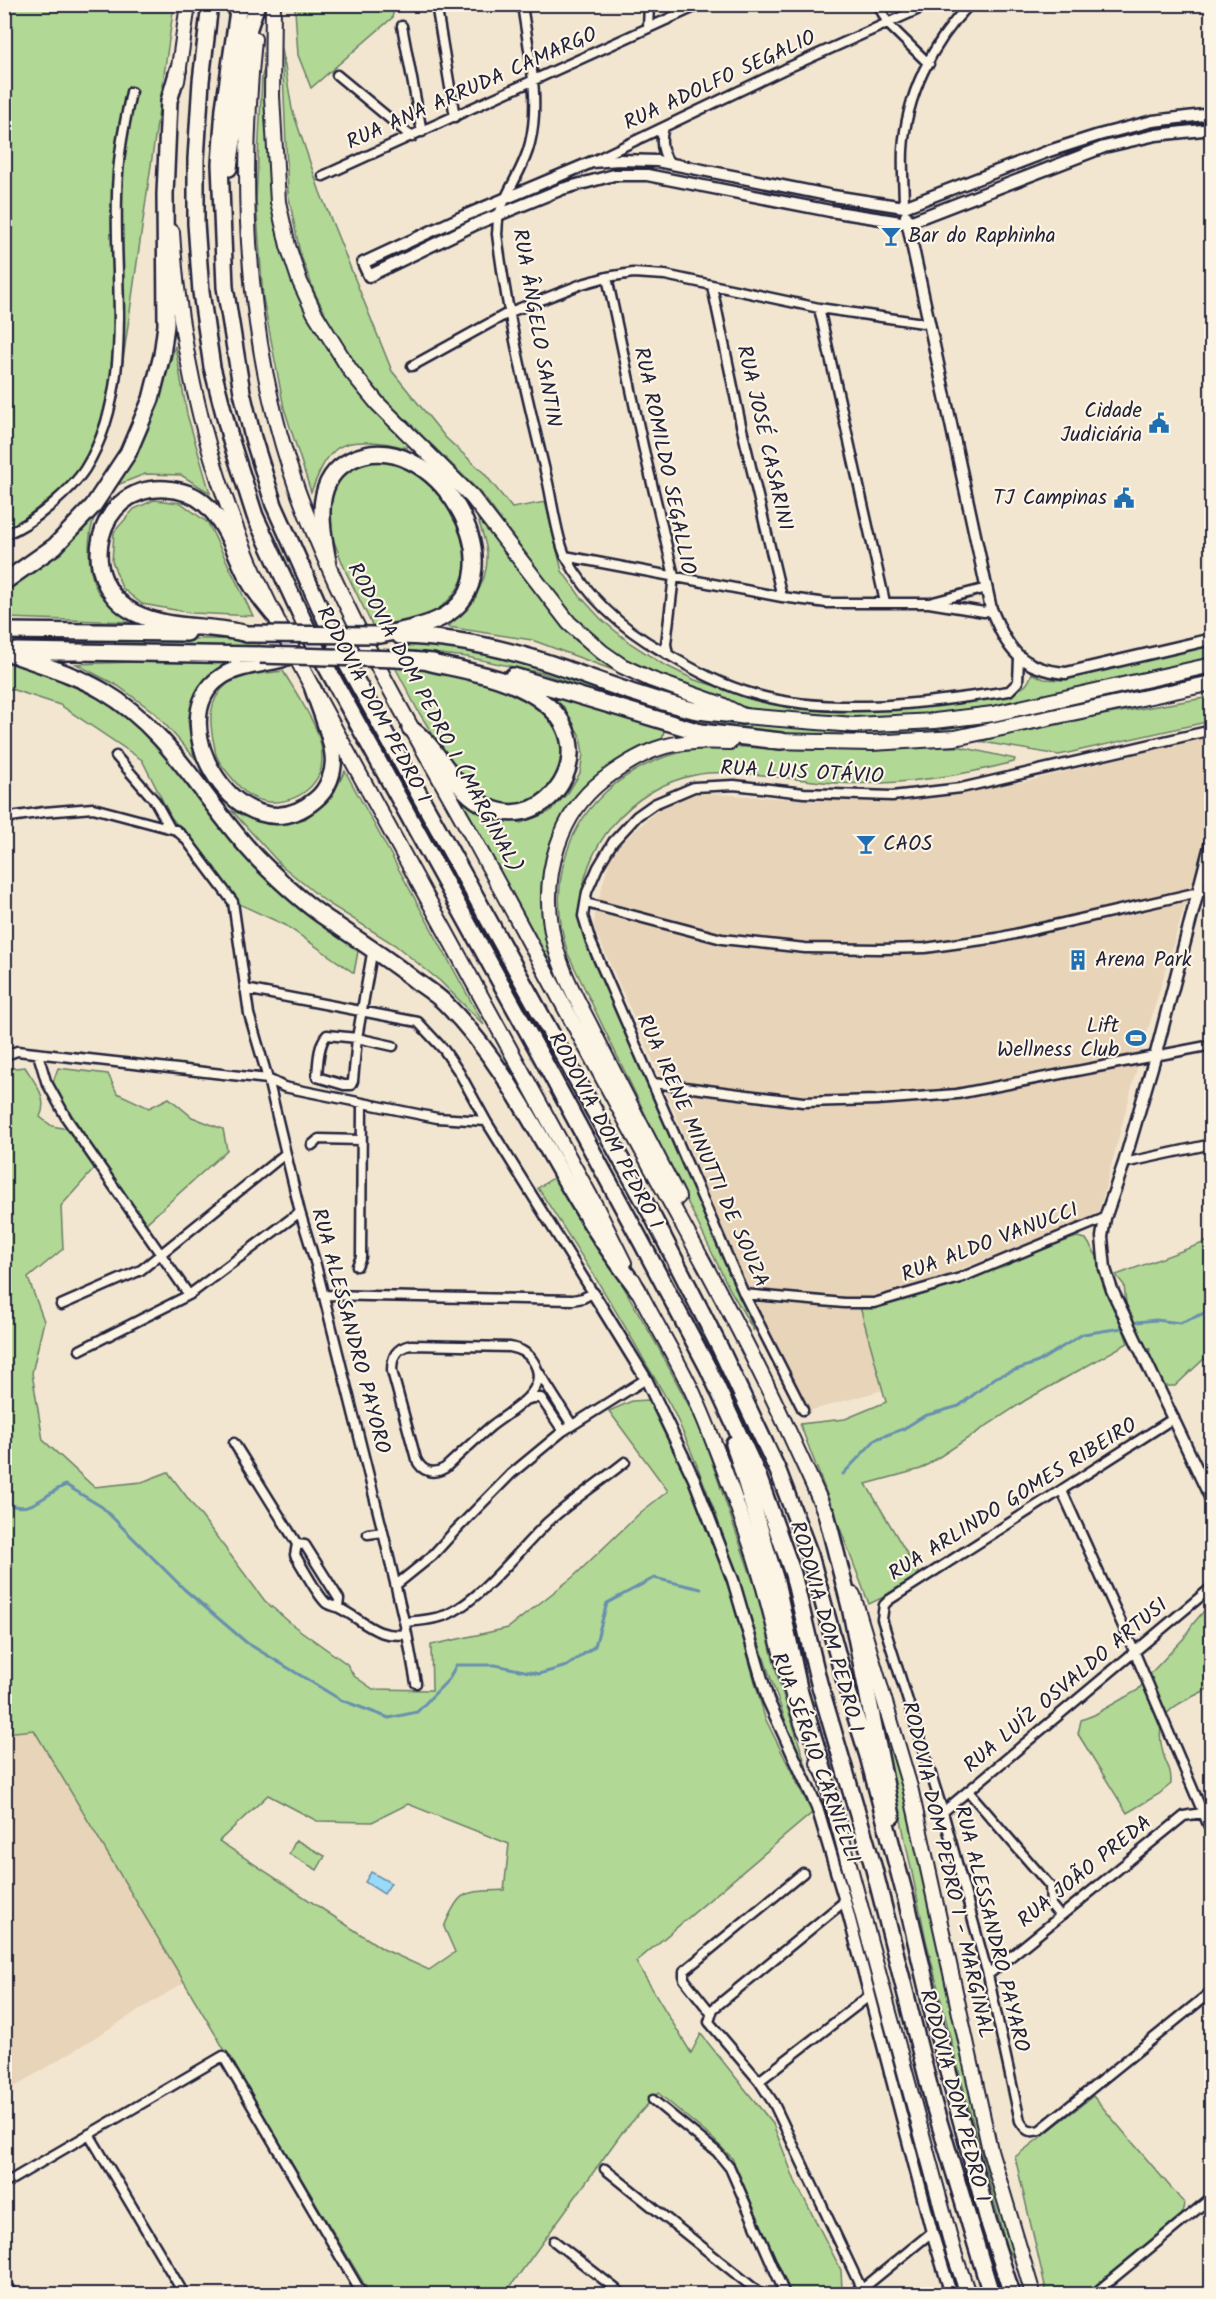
<svg xmlns="http://www.w3.org/2000/svg" width="1216" height="2299" viewBox="0 0 1216 2299" font-family="Kalam,sans-serif">
<rect width="100%" height="100%" fill="#f3e6d1"/>
<filter id="ink" filterUnits="userSpaceOnUse"><feTurbulence type="fractalNoise" baseFrequency=".0167" numOctaves="2"/><feDisplacementMap in="SourceGraphic" scale="12" xChannelSelector="R" yChannelSelector="G"/><feConvolveMatrix kernelMatrix="1 2 1 2 8 2 1 2 1" color-interpolation-filters="sRGB"/></filter>
<g filter="url(#ink)">
<path fill="#e8d4b9" d="M1211 736V818L1143 1046 1098 1215 946 1275 874 1296 859 1303 883 1390 809 1411 746 1287 657 1069 594 928 595 914 611 853 654 813 674 799 700 793 794 799 906 800 1028 781Z
M34 1730 185 1982 5 2093V1733Z"/>
<path fill="#b1d894" stroke="#6a7d68" stroke-width="1.5" fill-rule="evenodd" d="M5 5H174L122 367 85 470 5 534Z
M302 5V4L395 5 392 18 311 88 298 55 295 10Z
M282 48 292 109 320 192 392 371 446 438 484 473 512 508 545 502 562 571 580 596 601 619 630 643 661 663 695 680 764 700 835 708 1006 693C1021 689 1027 689 1032 673L1044 679 1063 680 1211 644V659L1155 669 1028 700 961 714 870 721 758 712 680 686 634 664 605 645 570 613 481 493 386 400 357 366 333 329 314 291 300 253 288 193Z
M267 59 292 279 404 439 407 448C389 443 348 436 334 451 322 462 317 478 311 492L284 408 263 298 256 200 262 76Z
M175 346 187 414 210 493 181 475 145 474 117 485 161 393Z
M390 457C400 462 414 466 422 474 478 524 489 601 404 624 394 627 382 625 372 625L346 572 325 519 329 491 339 473 364 458Z
M154 500 181 503 208 523 253 616 192 613 142 604 122 588 112 561 114 532 134 509Z
M96 512C87 535 86 567 97 590 101 599 122 614 131 622L5 618V589L21 580Z
M477 516 574 639 613 670 532 640 448 627C469 606 489 585 487 553 486 541 480 527 477 516Z
M4 635 259 640 260 651 5 644Z
M395 642 451 647 501 656 561 673 629 698 852 728 1153 683 1148 691 942 735 844 737 795 734 740 728 685 719 631 705 542 673 467 657 396 649Z
M4 660H10L65 677 123 707 164 748 232 841 280 889 359 946 354 973 285 925 241 905 171 817 142 760 60 705 11 689 5 690Z
M161 661 229 663 200 687 188 720 194 757 155 713 118 686 76 664Z
M395 667H430L492 682 521 694 543 709 565 738V763L554 786 526 804 503 805 482 798 453 767 418 711Z
M283 671C293 688 316 722 320 740 322 748 323 764 320 772 309 801 269 811 246 793 239 787 220 765 217 757 215 754 215 748 214 744 209 722 208 701 226 685 239 673 266 674 283 671Z
M547 693 664 731 662 740C646 749 628 756 613 766 570 795 543 841 541 892 540 916 550 950 556 973L473 821 454 792 479 811 521 823 549 812 568 793 580 773 583 754 580 736 564 707Z
M1211 697V721L1059 755 982 742 1003 734 1084 718Z
M929 747H961L1015 759 1014 762C956 777 896 786 836 783 794 781 735 767 695 775 632 787 578 848 581 914 582 942 595 966 607 991 619 1018 631 1045 643 1071 683 1157 721 1243 754 1331L728 1286 568 954C555 913 556 873 574 834 597 787 646 757 697 749 734 744 773 749 811 750 850 751 889 750 929 747Z
M345 771 484 1025 440 981 395 945 326 902 281 865 232 811 274 824 305 819 332 796Z
M25 1067C35 1083 49 1098 40 1117L52 1126 68 1129 95 1168 61 1206 63 1249 28 1278 44 1321 32 1373 43 1440 94 1487 142 1482 168 1472 265 1601 294 1626 347 1664 354 1676 373 1689 432 1690 431 1645 508 1628 573 1577 641 1512 668 1491 609 1411 632 1401 648 1400 689 1483 715 1550 730 1592 765 1718 812 1813 636 1962 691 2053 701 2034 773 2124 795 2181 841 2270 842 2289 837 2294H791L732 2158 712 2138 658 2093 621 2134 505 2294H370L34 1730 5 1733 4 1069ZM268 1795 317 1821 372 1822 408 1804 509 1844 504 1890C464 1893 461 1887 444 1927L455 1952 429 1970 383 1949 219 1841Z
M58 1068 108 1074 117 1093 149 1108 169 1098 192 1117 223 1129 227 1150 144 1225 52 1085Z
M559 1174 658 1347 699 1425 756 1590 779 1682 806 1765 804 1770C758 1655 729 1532 677 1419 669 1401 658 1384 648 1367 614 1305 576 1247 538 1188Z
M1077 1237 1086 1239 1098 1258 1128 1343 1026 1400 921 1469 866 1484 922 1579 869 1604 800 1424 845 1419 886 1402 859 1303 960 1278Z
M1211 1240V1383V1362L1204 1359 1175 1386H1161L1148 1359 1150 1349 1144 1347 1127 1313 1124 1285 1116 1275Z
M1211 1607V1687C1180 1705 1151 1708 1163 1753 1167 1768 1171 1765 1171 1784L1159 1794 1127 1813 1078 1734 1081 1720 1094 1715 1138 1690 1150 1674 1184 1638 1192 1625 1203 1612Z
M892 1746 922 1859 962 2055 1015 2261 1007 2249 956 2060 926 1940 886 1748Z
M296 1840 325 1856 317 1870 289 1854Z
M1093 2096 1184 2203 1181 2222 1094 2294H1047L1015 2157Z"/>
<path fill="#98dafa" stroke="#6990ae" stroke-width="1.5" d="M371 1872 391 1883 384 1894 365 1882Z"/>
<g fill="none" stroke-linecap="round" stroke-linejoin="round">
<path stroke="#6990ae" stroke-width="3" d="M1137 1322 1156 1320 1180 1323 1212 1310
M843 1474 876 1439 903 1429 924 1416 959 1406 996 1377 1038 1362 1083 1334 1122 1328
M4 1503C33 1515 42 1495 66 1485L102 1507 184 1589 247 1643 341 1700 389 1718 417 1712 449 1679 456 1665H495L539 1674 567 1666 595 1646 607 1603 654 1578 701 1589"/>
<g stroke="#22223b" stroke-width="13">
<path id="minor" d="M436 4 455 117
M522 4C528 49 541 99 530 143 524 170 506 190 499 215 497 221 498 228 497 234 507 317 528 401 548 483 552 501 558 543 566 557 588 598 623 629 662 651 692 669 723 686 757 695 834 716 931 703 1009 691L1018 682 1019 658
M878 4 888 24 929 64
M402 26 422 132
M648 28 649 4
M337 75 412 137
M664 127C660 140 661 152 670 163
M595 160 785 69 930 4
M323 176 701 4
M904 207C904 188 902 169 903 150 906 96 932 43 970 4
M607 277 643 446 674 576 666 644 668 655
M712 286 741 425 782 597
M819 308 885 602
M412 366 510 312 582 284 607 277 633 273 665 275 819 308 930 324
M4 535C22 528 36 518 50 506 63 495 76 483 85 469 135 388 114 286 117 196 117 161 124 126 131 92
M565 556 782 597 827 603H929L984 612 991 609
M933 602 987 588
M116 756 155 801 170 828
M4 818 44 812 93 808 176 830 185 838 233 902 249 1014 268 1079 300 1212 316 1265 383 1532 407 1634 416 1683
M586 903 722 939 805 948 880 949 925 948 997 938 1212 889
M373 948 357 1038 393 1046
M245 989 418 1022 444 1050 459 1072 486 1121 593 1293 583 1298 573 1300 323 1295
M327 1035 357 1038 353 1081 351 1085H344L317 1077C318 1065 318 1044 327 1035Z
M38 1054 46 1081 67 1119 189 1295
M4 1056 17 1051 268 1079 284 1087 437 1118 486 1121
M653 1083 803 1102 877 1100 957 1094 1212 1045
M312 1145 319 1139 361 1140
M1124 1163 1212 1144
M357 1266 361 1257 362 1103
M744 1294 844 1303H874L960 1278 1105 1218
M61 1305 141 1270 285 1154
M411 1345 510 1347C520 1349 527 1352 533 1361 553 1391 508 1412 490 1427 475 1440 460 1454 445 1468 433 1475 422 1472 416 1459L392 1371C392 1356 396 1348 411 1345Z
M80 1350 189 1295 300 1212
M538 1371 572 1425
M526 1400 532 1398H541L563 1431
M803 1410 744 1294 591 942 583 916 587 892 598 867 613 842 637 816 654 804 694 787 734 785 804 793 892 796 961 788 1212 730
M1174 1418 889 1600 884 1605 882 1619 943 1812 988 1975 1020 2121C1026 2131 1029 2133 1040 2130L1212 1991
M234 1443 297 1544 295 1555C302 1566 317 1595 326 1603 330 1606 335 1606 339 1608 365 1621 376 1639 407 1634
M1202 1480 1212 1478
M1062 1491 1135 1653 1212 1834
M368 1534 383 1532
M297 1544 305 1545 339 1599 338 1607
M396 1585 432 1556 453 1533 511 1474 563 1431 646 1379
M405 1622C418 1621 433 1620 446 1615 480 1601 520 1549 548 1522 572 1500 600 1482 625 1462
M968 1791 1050 1886 1051 1905 1060 1916
M943 1812 1212 1587
M845 1901 713 2009 709 2022 759 2081 774 2104 862 2290
M988 1975 1184 1816 1212 1811
M711 2013 684 1979V1971L803 1873
M759 2081 869 1996
M653 2100 717 2152 730 2168 785 2294
M89 2134 184 2294
M605 2169 761 2294
M4 2184 223 2056 362 2294
M554 2241 622 2294
M856 2294 932 2232
M1094 2294 1212 2197"/>
</g>
<g stroke="#22223b" stroke-width="15">
<path id="tertiary" d="M1212 114 1153 121 1099 135 1049 151 904 207 833 196 657 161 619 160 592 162 464 216 363 263 369 276 476 224 562 189 614 175H647L830 211 907 223 1104 147 1156 135 1212 129
M906 216 991 609C1008 649 1019 669 1066 673L1212 639
M1212 838 1155 1057 1124 1163 1105 1218 1102 1237 1105 1269 1112 1290 1212 1501
M593 1293 646 1379 694 1479 733 1580 768 1700 817 1807 845 1901 932 2232 951 2294
M4 2283 11 2294"/>
</g>
<g stroke="#22223b" stroke-width="18">
<path id="trunk" d="M273 4 272 96 278 202 288 246 300 282 314 312 350 370 378 404 472 497 569 623 602 652 622 666 650 679 720 704 743 716 854 725 935 721 993 714 1212 665
M254 39C239 190 246 346 297 489 342 614 413 729 477 845 544 968 610 1093 678 1216 719 1290 758 1364 793 1441 805 1468 819 1495 829 1523
M177 81 188 4
M172 232C179 347 205 457 250 563 269 606 291 648 313 689L595 1205 624 1263
M770 741 872 743 955 738 1212 683
M678 1197C649 1140 619 1084 591 1027 575 996 556 962 551 926 543 873 559 814 603 780 648 746 674 739 730 742
M633 1280C652 1318 675 1355 693 1393 716 1444 735 1498 753 1551 773 1611 783 1673 805 1731
M853 1595 910 1787 990 2150 1033 2294
M818 1763 824 1772 954 2253 968 2294"/>
</g>
<g stroke="#22223b" stroke-width="20">
<path id="motorway" d="M210 4 201 81 196 159V223L201 292 212 367 231 441 255 516 317 650 541 1056 643 1245 708 1368 758 1476 793 1574 819 1683 874 1869 934 2105 991 2294
M239 4 224 108 220 164 225 287 242 392 253 438 274 505 337 646 654 1219 720 1348 778 1471 810 1555 845 1682 868 1756 906 1899 936 2027 988 2220 1012 2294
M229 168 249 28 257 4
M328 562C322 527 311 480 351 460 432 420 525 574 441 618 423 627 400 631 380 635
M4 582 55 546 93 506 128 453 151 399 162 355 166 325 165 194 169 101 178 70
M4 631 187 633
M247 634C210 624 169 630 135 613 74 582 95 484 166 489 180 490 194 494 204 503 229 525 236 559 252 586 258 596 267 606 274 615
M400 636C457 637 513 650 566 669 608 684 650 700 693 710 710 713 727 714 743 716
M4 651C37 664 73 673 103 691 172 731 205 805 259 860 280 881 303 903 329 920 358 940 388 959 416 981 426 988 437 995 445 1003 512 1070 547 1156 598 1234 610 1253 625 1272 638 1290
M16 651 260 655
M287 658C268 663 236 666 221 677 157 719 241 862 315 800 328 790 335 771 333 755 331 734 320 710 313 689
M397 659 433 662
M513 676 700 732 781 741
M410 728C442 749 451 791 490 808 549 833 602 751 547 705 513 676 464 671 423 661
M734 1444 776 1581 800 1693 824 1772
M826 1513 850 1607 892 1816"/>
</g>
<use href="#minor" stroke="#fcf5e5" stroke-width="8"/>
<use href="#tertiary" stroke="#fcf5e5" stroke-width="10"/>
<use href="#trunk" stroke="#fcf5e5" stroke-width="14"/>
<use href="#motorway" stroke="#fcf5e5" stroke-width="15"/>
<g stroke="#22223b" stroke-width="20" stroke-linecap="butt">
<path id="motorway-bridge" d="M247 634 380 635
M260 655 397 659"/>
</g>
<use href="#motorway-bridge" stroke="#fcf5e5" stroke-width="15"/>
</g>
</g>
<defs>
<g id="bar-bare" transform="scale(1.62)"><path d="M-6-5H6L.8 .8V4.5H3.5V6h-7V4.5H-.8V.8Z" fill="#1f6fb2" stroke="#fcf5e5" stroke-width="2.5" paint-order="stroke"/></g>
<g id="civic-bare" transform="scale(1.62)"><path d="M-.6-6.5H3V-4.5H.6V-3L4-1V1h2V6H-6V1h2V-1L-.6-3ZM-1.2 2.5V6h2.4V2.5Z" fill="#1f6fb2" stroke="#fcf5e5" stroke-width="2.5" paint-order="stroke"/></g>
<g id="building-bare" transform="scale(1.62)"><path d="M-4-6H4V6H1V3H-1V6H-4ZM-2.5-4.3h1.7v1.8h-1.7ZM.8-4.3h1.7v1.8H.8ZM-2.5-1h1.7V.8h-1.7ZM.8-1h1.7V.8H.8Z" fill="#1f6fb2" stroke="#fcf5e5" stroke-width="2.5" paint-order="stroke"/></g>
<g id="stadium-bare" transform="scale(1.62)"><path d="M0-5a6.5 5 0 1 0 0 10a6.5 5 0 1 0 0-10ZM-3.5-1.8h7v3.6h-7Z" fill="#1f6fb2" stroke="#fcf5e5" stroke-width="2.5" paint-order="stroke"/></g>
</defs>
<g fill-rule="evenodd">
<use href="#bar-bare" x="891" y="236"/>
<use href="#civic-bare" x="1159" y="423"/>
<use href="#civic-bare" x="1124" y="498"/>
<use href="#bar-bare" x="866" y="844"/>
<use href="#building-bare" x="1078" y="960"/>
<use href="#stadium-bare" x="1136" y="1038"/>
</g>
<g text-anchor="middle" dominant-baseline="central" stroke-width="4.5" stroke-linejoin="round" paint-order="stroke">
<g font-size="21" fill="#22223b" stroke="#fcf5e5">
<text transform="translate(720 81) rotate(-25)">RUA ADOLFO SEGALIO</text>
<text transform="translate(472 89) rotate(-24)">RUA ANA ARRUDA CAMARGO</text>
<text transform="translate(536 328) rotate(80)">RUA ÂNGELO SANTIN</text>
<text transform="translate(764 438) rotate(77)">RUA JOSÉ CASARINI</text>
<text transform="translate(664 461) rotate(78)">RUA ROMILDO SEGALLIO</text>
<text transform="translate(373 705) rotate(62)">RODOVIA DOM PEDRO I</text>
<text transform="translate(434 718) rotate(62)">RODOVIA DOM PEDRO I (MARGINAL)</text>
<text transform="translate(802 773) rotate(3)">RUA LUIS OTÁVIO</text>
<text transform="translate(605 1131) rotate(62)">RODOVIA DOM PEDRO I</text>
<text transform="translate(702 1151) rotate(66)">RUA IRENE MINUTTI DE SOUZA</text>
<text transform="translate(990 1243) rotate(-21)">RUA ALDO VANUCCI</text>
<text transform="translate(350 1331) rotate(75)">RUA ALESSANDRO PAYORO</text>
<text transform="translate(1013 1500) rotate(-32)">RUA ARLINDO GOMES RIBEIRO</text>
<text transform="translate(826 1627) rotate(74)">RODOVIA DOM PEDRO I</text>
<text transform="translate(1066 1686) rotate(-40)">RUA LUÍZ OSVALDO ARTUSI</text>
<text transform="translate(815 1758) rotate(70)">RUA SÉRGIO CARNIELLI</text>
<text transform="translate(947 1870) rotate(77)">RODOVIA DOM PEDRO I - MARGINAL</text>
<text transform="translate(1085 1872) rotate(-39)">RUA JOÃO PREDA</text>
<text transform="translate(991 1929) rotate(76)">RUA ALESSANDRO PAYARO</text>
<text transform="translate(954 2096) rotate(75)">RODOVIA DOM PEDRO I</text>
</g>
<g font-size="21" fill="#22223b" stroke="#fcf5e5" text-anchor="start">
<text x="908" y="236">Bar do Raphinha</text>
<text x="1142" y="411" text-anchor="end">Cidade<tspan x="1142" dy="24">Judiciária</tspan></text>
<text x="1107" y="498" text-anchor="end">TJ Campinas</text>
<text x="883" y="844">CAOS</text>
<text x="1095" y="960">Arena Park</text>
<text x="1119" y="1026" text-anchor="end">Lift<tspan x="1119" dy="24">Wellness Club</tspan></text>
</g>
</g>
<rect width="1216" height="2299" fill="none" stroke="#fcf5e5" stroke-width="24"/>
<rect x="12" y="12" width="1192" height="2275" fill="none" stroke="#22223b" stroke-width="2" filter="url(#ink)"/>
</svg>
